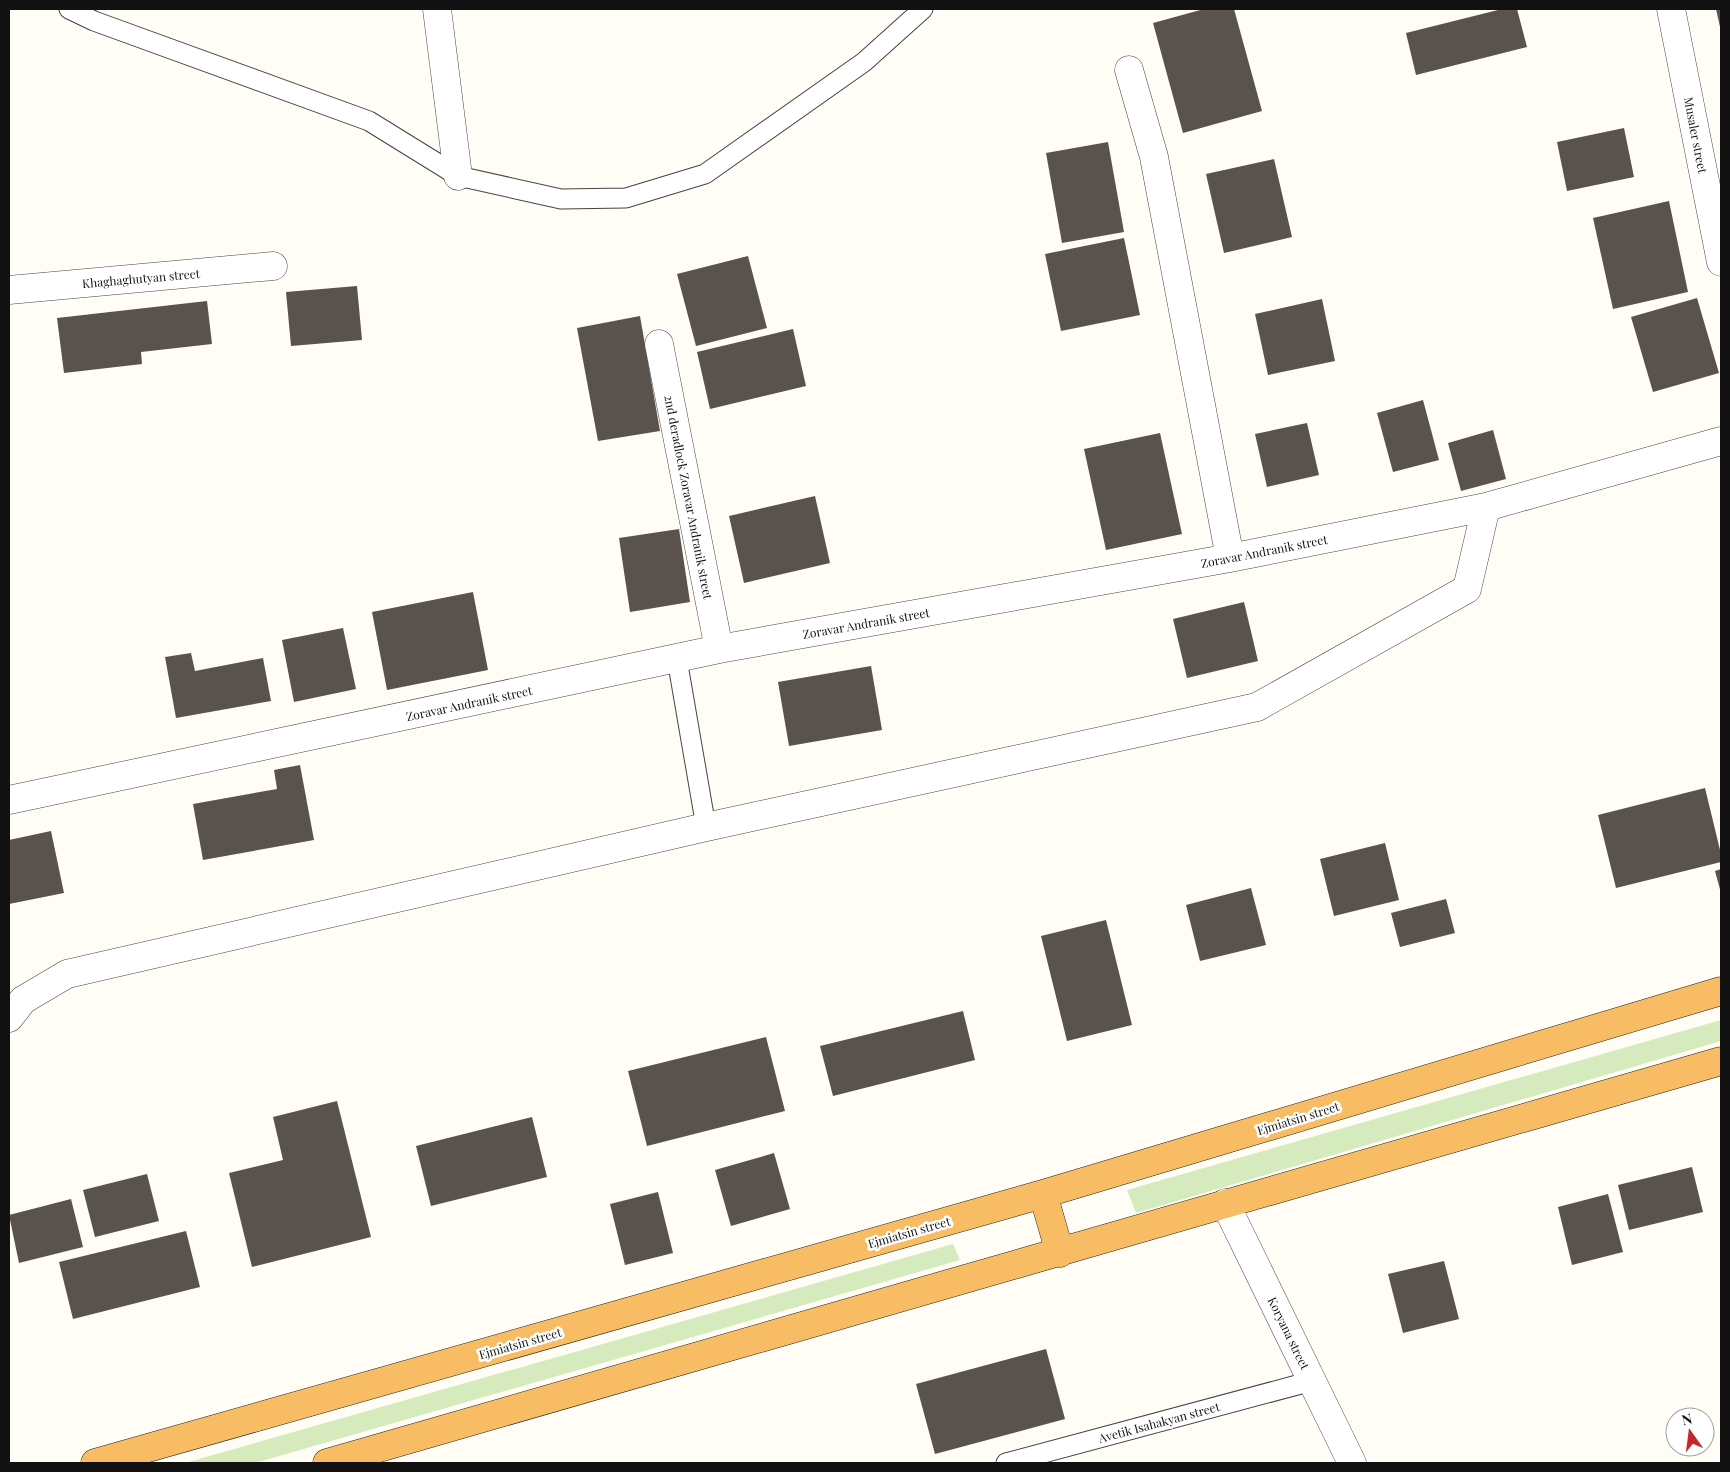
<svg xmlns="http://www.w3.org/2000/svg" width="1730" height="1472" viewBox="0 0 1730 1472" font-family="'Playfair Display',serif">
<rect width="100%" height="100%" fill="#fffdf5"/>
<path fill="#d5ebbd" d="M1721 1020V1041L1136 1213 1127 1190Z
M953 1244 960 1260 255 1463H185Z"/>
<path fill="#5a524d" d="M1204 9H1234L1262 111 1183 133 1153 23Z
M1502 9H1517L1527 47 1416 75 1406 33Z
M1716 9H1721V27H1720Z
M1624 128 1634 177 1567 191 1557 142Z
M1108 142 1124 232 1062 243 1046 153Z
M1274 159 1292 237 1224 253 1206 174Z
M1669 201 1688 292 1613 309 1593 218Z
M1124 238 1140 315 1061 331 1045 254Z
M748 256 767 328 696 346 677 274Z
M357 286 362 340 291 346 286 292Z
M1697 298 1719 373 1653 392 1631 317Z
M1322 299 1335 361 1268 375 1255 314Z
M207 301 212 344 141 352 142 364 64 373 57 318Z
M640 316 660 431 598 441 577 328Z
M793 329 806 386 710 409 697 352Z
M1423 400 1439 460 1393 472 1377 413Z
M1307 423 1319 475 1267 487 1255 434Z
M1493 430 1506 479 1461 491 1448 443Z
M1160 433 1182 534 1106 550 1084 449Z
M815 496 830 563 744 583 729 516Z
M679 529 690 602 630 612 619 538Z
M473 592 488 670 387 690 372 612Z
M1244 602 1258 661 1187 678 1173 619Z
M343 628 356 689 294 702 282 640Z
M191 653 195 671 263 658 271 701 176 718 165 657Z
M871 666 882 730 789 746 778 682Z
M300 765 314 840 203 860 193 804 277 789 274 770Z
M1705 788 1721 854V862L1616 888 1598 815Z
M51 831 64 893 9 904V840Z
M1385 843 1399 900 1334 916 1320 859Z
M1721 869V893L1715 871Z
M1251 888 1266 945 1200 961 1186 905Z
M1446 899 1455 933 1400 947 1391 913Z
M1106 920 1132 1025 1067 1041 1041 936Z
M963 1011 975 1060 833 1096 820 1046Z
M766 1037 785 1111 647 1146 628 1071Z
M337 1101 371 1237 252 1267 229 1173 283 1160 273 1117Z
M532 1117 547 1177 431 1206 416 1146Z
M774 1153 790 1209 731 1226 715 1170Z
M1692 1167 1703 1212 1629 1230 1618 1185Z
M147 1174 159 1221 95 1237 83 1190Z
M658 1192 673 1253 625 1265 610 1204Z
M1608 1194 1623 1252 1572 1265 1558 1207Z
M71 1199 83 1247 19 1263 9 1215Z
M186 1231 200 1287 73 1319 59 1262Z
M1444 1261 1459 1319 1403 1333 1388 1274Z
M1046 1349 1065 1419 935 1454 916 1384Z"/>
<g fill="none" stroke-linecap="round" stroke-linejoin="round">
<g stroke="#444" stroke-width="21">
<path id="service" d="M69 9 94 21 369 121 458 176 561 199 626 198 705 174 864 62 923 9
M677 659 706 827
M1006 1463 1312 1381"/>
</g>
<g stroke="#444" stroke-width="29">
<path id="minor" d="M437 9 458 176
M1671 9 1721 262
M1129 70 1154 157 1230 558
M9 290 273 266
M659 344 719 649
M9 800 719 649 1230 558 1486 507 1721 441
M9 1018 23 1000 67 974 706 827 1257 707 1467 589 1486 507
M1225 1203 1352 1463"/>
</g>
<g stroke="#222" stroke-width="29">
<path id="trunk" d="M1043 1194 1060 1253
M95 1463 1043 1194 1721 991
M327 1463 1721 1061"/>
</g>
<use href="#service" stroke="#fff" stroke-width="19"/>
<use href="#minor" stroke="#fff" stroke-width="28"/>
<use href="#trunk" stroke="#f7bc64" stroke-width="28"/>
</g>
<g text-anchor="middle" dominant-baseline="central" stroke-width="5" stroke-linejoin="round" paint-order="stroke">
<g font-size="12" fill="#111" stroke="#fff">
<text transform="translate(1696 135) rotate(79)">Musaler street</text>
<text transform="translate(141 278) rotate(-5)">Khaghaghutyan street</text>
<text transform="translate(689 497) rotate(79)">2nd deradlock Zoravar Andranik street</text>
<text transform="translate(1264 551) rotate(-11)">Zoravar Andranik street</text>
<text transform="translate(866 623) rotate(-10)">Zoravar Andranik street</text>
<text transform="translate(469 703) rotate(-12)">Zoravar Andranik street</text>
<text transform="translate(1298 1118) rotate(-17)">Ejmiatsin street</text>
<text transform="translate(909 1232) rotate(-16)">Ejmiatsin street</text>
<text transform="translate(1289 1333) rotate(64)">Koryana street</text>
<text transform="translate(520 1343) rotate(-16)">Ejmiatsin street</text>
<text transform="translate(1159 1422) rotate(-15)">Avetik Isahakyan street</text>
</g>
</g>
<rect width="1730" height="1472" fill="none" stroke="#111111" stroke-width="20"/>
<g transform="translate(1690 1432) rotate(346)"><circle r="24" fill="#ffffff" stroke="#a0a0a0"/>
<path d="M0-4L9 19L0 12L-9 19Z" fill="#c4262e"/>
<text y="-8" font-size="14" font-weight="bold" text-anchor="middle" fill="#111111">N</text>
</g>
</svg>
